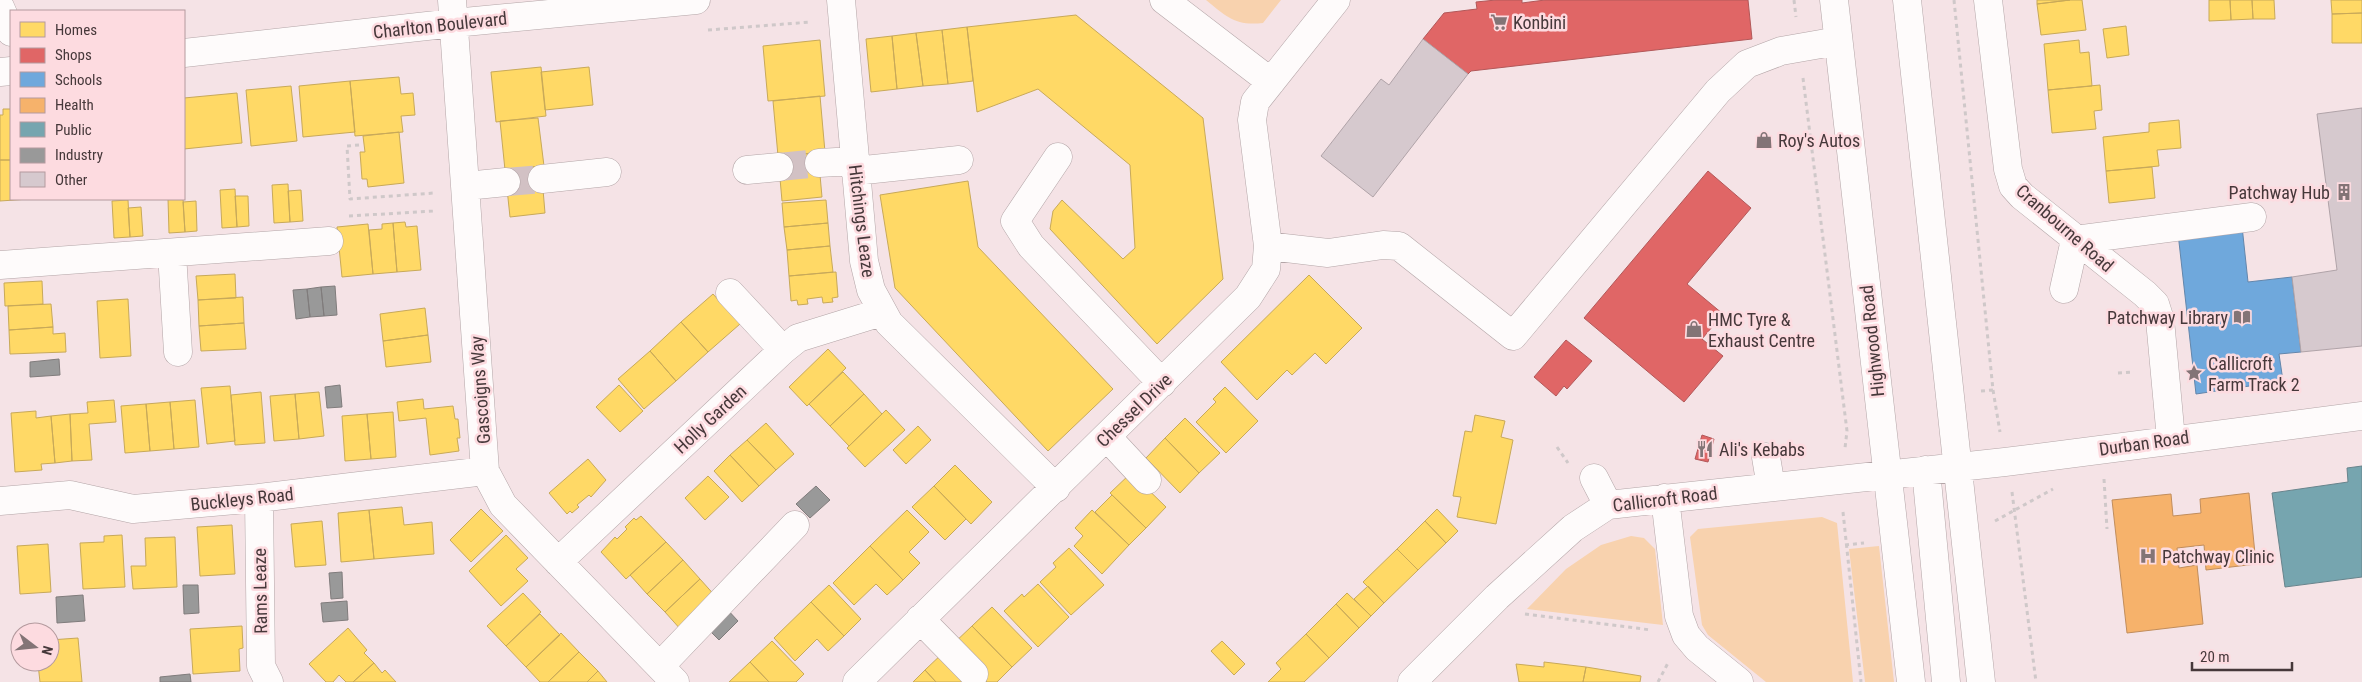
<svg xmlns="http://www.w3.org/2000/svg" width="2362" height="682" viewBox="0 0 2362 682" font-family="'Roboto Condensed',sans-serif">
<rect width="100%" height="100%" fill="#f5e3e6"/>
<path fill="#f8d2ae" d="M1206 0H1281L1263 23C1235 26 1227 17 1206 0Z
M1822 517 1837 523 1853 682H1766L1708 635 1702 625 1690 537 1698 529Z
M1631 536 1644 538 1655 549 1663 625 1527 609 1566 569 1601 545Z
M1879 546 1894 682H1865L1849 549Z"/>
<path fill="#ffd966" stroke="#c8a959" d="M2037 0H2070L2037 4Z
M2070 0H2082L2086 30 2041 35 2037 4Z
M2209 0H2230L2231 20 2209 21Z
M2230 0H2252L2253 19 2231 20Z
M2252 0H2274L2275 19H2253Z
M2331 0H2362V13L2332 14Z
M2362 13V43H2332V14Z
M1076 15 1203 118 1223 279 1157 344 1050 229 1053 211 1062 200 1123 259 1135 248 1130 165 1038 89 977 112 967 27Z
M2126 26 2129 55 2107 58 2103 29Z
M967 27 973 81 948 84 942 30Z
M942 30 948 84 923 86 916 33Z
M916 33 923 86 897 89 892 36Z
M892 36 897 89 871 92 866 39Z
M820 40 825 96 768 101 763 46Z
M2079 40 2080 53 2089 52 2092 86 2048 90 2044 44Z
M541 67 546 116 496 122 491 72Z
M589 67 593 105 545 110 541 72Z
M399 77 401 94 413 93 415 115 401 116 403 132 355 136 350 81Z
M350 81 355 132 303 137 299 86Z
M2100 85 2102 110 2094 111 2096 129 2052 133 2048 90Z
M291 86 297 141 251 146 246 90Z
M237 93 242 143 184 149V98Z
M820 96 825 152 778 156 773 101Z
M3 109H11V160H0V115H3Z
M538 118 544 166 505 170 500 121Z
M2179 120 2181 148 2157 150 2159 166 2106 171 2103 137 2149 132V123Z
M399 132 404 183 368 187 367 179H362L360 152H365L363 136Z
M818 153 822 197 782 201 778 156Z
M0 160H11V199H29L0 201Z
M541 166 545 213 510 217 505 170Z
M2152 167 2155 198 2109 203 2106 171Z
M968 181 978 247 1113 389 1048 451 895 288 880 195Z
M288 184 290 222 274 223 272 185Z
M235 189 237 227 222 228 220 190Z
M301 190 303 221 290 222 288 191Z
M235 196H248L249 226 237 227Z
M168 199H183L185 232 169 233Z
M128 200 130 237 114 238 112 201Z
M826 200 828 223 784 227 782 203Z
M196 201 197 231 185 232 183 202Z
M141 207 143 236 130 237 128 208Z
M405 222 406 227 417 226 421 270 397 272 393 223Z
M393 223 397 272 373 274 369 230 382 229V224Z
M828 223 830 246 787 250 784 227Z
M368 224 373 274 342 277 337 227Z
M830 246 833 272 789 276 787 250Z
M836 272 838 297 832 298 833 302 823 303 822 297 807 299 808 304 798 305 797 300 791 301 789 276Z
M235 274 236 298 198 300 196 276Z
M1309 275 1362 328 1326 364 1315 353 1292 375 1287 370 1257 400 1221 362Z
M42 281 43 304 5 306 4 283Z
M713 294 740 324 708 352 681 322Z
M243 297 244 323 199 326 198 300Z
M128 299 131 356 100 358 97 301Z
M51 304 53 327 9 330 8 306Z
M425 308 428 335 383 341 380 314Z
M681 322 708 352 676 381 650 351Z
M244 323 246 349 201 351 199 326Z
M53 327V334L65 333 66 352 10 354 9 330Z
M428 335 431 362 386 367 383 341Z
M828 349 846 368 807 406 789 387Z
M650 351 676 381 644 409 618 379Z
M843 372 864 394 830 426 809 404Z
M619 385 643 411 620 432 596 407Z
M230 386 235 441 207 444 201 388Z
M1225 387 1258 421 1226 453 1196 422 1216 402 1213 399Z
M261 392 265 443 235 445 231 395Z
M319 392 324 436 299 439 295 394Z
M295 394 299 439 274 441 270 396Z
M864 394 882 414 849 446 830 426Z
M423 399 424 409 453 406 455 419H458L460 438H457L459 451 430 455 426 418 399 421 397 402Z
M114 400 116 422 89 424 92 460 72 461 70 414 88 413 87 402Z
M195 400 199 447 174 449 170 402Z
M170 402 174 449 150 451 146 404Z
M146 404 150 451 125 453 121 406Z
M886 410 905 430 865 467 847 448Z
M36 411V418L51 416 55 463 41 464 42 470 15 472 11 413Z
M393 412 396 457 371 459 367 414Z
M70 414 72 461 55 463 51 416Z
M367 414 371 459 345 461 342 416Z
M1475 415 1505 421 1501 437 1513 440 1496 524 1457 517 1461 497 1453 496 1465 431 1472 432Z
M1185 418 1220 453 1199 473 1165 438Z
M766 423 794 454 776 470 747 440Z
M918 426 931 440 906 464 893 450Z
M1165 438 1199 473 1180 493 1146 458Z
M747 440 776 470 759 486 730 455Z
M730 455 759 486 742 502 714 471Z
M588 459 606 480 591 497 589 495 577 505 579 507 572 513 570 511 567 514 549 493Z
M955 465 992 502 971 524 934 486Z
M1131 473 1166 507 1146 528 1110 493Z
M708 476 729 497 705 520 685 498Z
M934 486 966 519 945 540 912 507Z
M1112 495 1146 528 1129 545 1095 512Z
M402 507 404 525 432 522 434 554 374 559 369 510Z
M481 509 503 531 471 562 450 540Z
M1437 509 1458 531 1446 543 1425 521Z
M369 510 374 559 341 562 338 513Z
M907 510 929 532 909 552 920 563 903 580 870 546Z
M1092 510 1129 545 1102 574 1074 546 1083 536 1075 528Z
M641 516 666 542 626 579 601 552 615 537 617 539 627 529 625 527 634 518 636 520Z
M322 521 326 565 295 567 291 524Z
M1425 521 1446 543 1418 570 1397 549Z
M232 525 235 574 200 576 197 527Z
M122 535 125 587 83 589 80 543 104 542V536Z
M506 535 528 558 516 569 528 581 501 606 469 571Z
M175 537 177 587 133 589 131 566H146L145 538Z
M666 542 683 560 647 594 630 575Z
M48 544 51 592 20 594 17 546Z
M870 546 903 580 887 595 876 584 854 605 833 583Z
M1069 548 1104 585 1071 615 1040 582 1056 567 1053 563Z
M1397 549 1418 570 1384 603 1363 582Z
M683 560 700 579 665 612 647 594Z
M700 579 717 598 682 631 665 612Z
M1038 584 1069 617 1038 647 1004 611 1022 594 1024 597Z
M829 585 861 619 844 636 811 602Z
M1368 586 1384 603 1371 616 1354 599Z
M523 593 541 612 506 646 487 626Z
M1347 593 1371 616 1359 628 1336 604Z
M811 602 844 636 828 651 817 639 795 661 774 638Z
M1336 604 1359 628 1329 658 1306 634Z
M992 607 1032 648 1012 667 972 626Z
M540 614 560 635 526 667 506 646Z
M242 626 243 648 239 649 240 671 193 674 190 629Z
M972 626 1012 667 997 682H987L952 645Z
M348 628 367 650 364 653 374 663 353 682H346L339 675 333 682H326L309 664Z
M561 633 579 652 548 682H540L526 667Z
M1306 634 1329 658 1304 682H1268L1281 669 1276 663Z
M78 638 82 682H40L38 664H29V662H50V640Z
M772 641 804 674 796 682H769L750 662Z
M1222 641 1245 664 1234 675 1211 651Z
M945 651 975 682H936L925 670Z
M579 652 598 671 587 682H548Z
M750 662 769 682H729Z
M1544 662 1586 667 1583 682H1519L1516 664 1544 667Z
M374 663 382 673 385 670 396 682H353Z
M1586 667 1641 676 1640 682H1583Z
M925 670 936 682H913Z
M598 671 607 682H587Z"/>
<path fill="#e06666" stroke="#b25859" d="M1496 0H1522V3L1545 0H1748L1752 39 1471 71 1468 74 1423 39 1444 13 1477 9 1476 2Z
M1708 171 1751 208 1687 284 1723 314 1702 339 1723 356 1684 402 1584 318Z
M1566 340 1592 361 1567 389 1564 386 1556 396 1534 377Z
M1702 435 1714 439 1708 462 1695 459Z"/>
<path fill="#6fa8dc" stroke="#6386ab" d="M2242 226 2248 282 2292 277 2301 352 2279 354 2283 381 2196 394 2178 233Z"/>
<path fill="#f6b26b" stroke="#c18d5c" d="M2249 493 2256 564 2206 570 2204 545 2177 548 2179 568 2197 565 2203 624 2127 633 2112 500 2171 494 2173 516 2201 513 2200 499Z"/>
<path fill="#76a5af" stroke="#68848c" d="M2362 466V577L2285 587 2272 493 2348 482 2347 468Z"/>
<path fill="#999" stroke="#807c7c" d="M335 286 337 315 324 316 321 287Z
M321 287 324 316 310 317 307 289Z
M307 289 310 317 296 319 293 290Z
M59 359 60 375 30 377V362Z
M340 385 342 407 327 408 325 387Z
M816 486 830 500 810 518 796 504Z
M342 572 343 598 331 599 329 573Z
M183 585H198L199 613 184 614Z
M83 595 85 621 57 623 56 597Z
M347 601 348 620 323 622 321 603Z
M725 607 738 621 719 640 705 626Z
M190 674 191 682H160V677Z"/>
<path fill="#d6c9ce" stroke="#b0a3a8" d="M1423 39 1468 74 1373 197 1321 156 1381 79 1389 85Z
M2362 108V346L2301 352 2292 277 2337 270 2317 114Z"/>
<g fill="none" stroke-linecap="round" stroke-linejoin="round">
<path stroke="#d2c1c4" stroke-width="28" stroke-dasharray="28 14" stroke-linecap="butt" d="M779 167 819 163
M506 182 542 179"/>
<g stroke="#b3a5a7" stroke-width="29">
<path id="minor" d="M452 0 485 471 503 505 675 682
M841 0 864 261 871 290 889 323 1056 488
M1164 0 1271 82
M1834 0 1911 682
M1907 0 1981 682
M1988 0 2008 169 2013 186 2022 196 2145 294 2155 304 2160 320 2171 439
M0 7 11 32
M184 53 454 23 696 0
M0 72 11 71
M1058 157 1015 221 1031 246 1162 383
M819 163 854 161
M747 170 779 167
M855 171 959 160
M542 179 607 172
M466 186 506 182
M1268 246 1328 253 1383 245 1399 246 1513 336 1718 91 1747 64 1781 51 1838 41
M172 253 178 352
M0 265 329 241
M2064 289 2075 240 2252 217
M730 293 783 350
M1107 437 1147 480
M1766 457 1771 487
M1926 470 1946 682
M1594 478 1608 505
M259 498 261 666 269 682
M1665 498 1679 616 1686 635 1697 648 1739 682
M0 501 70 495 133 509 259 498 485 471
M558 562 783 350 798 338 882 312
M920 619 974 674
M660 666 795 525
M857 682 1248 297 1266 269 1268 246 1252 120 1255 102 1336 0
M1412 682 1497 597 1573 528 1608 505 2005 462 2362 416"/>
</g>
<path stroke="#cfc8c9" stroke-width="3" stroke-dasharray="4 4" stroke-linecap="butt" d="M1794 0 1796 17
M1954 0 1993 390 2000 432
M708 30 811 22
M1803 78 1847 431 1845 448
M359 145 347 146 350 199 434 193
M349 216 435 211
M2118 373 2134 372
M1981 391 1993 390
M1557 447 1568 463
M2104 479 2107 529
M2012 492 2036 682
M1843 512 1861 682
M1995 521 2053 489
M1845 545 1864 543
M1525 614 1651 630
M1658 682 1668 663"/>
<use href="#minor" stroke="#fefbfb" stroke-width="28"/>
</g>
<defs>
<g id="supermarket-bare" transform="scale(1.35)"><path d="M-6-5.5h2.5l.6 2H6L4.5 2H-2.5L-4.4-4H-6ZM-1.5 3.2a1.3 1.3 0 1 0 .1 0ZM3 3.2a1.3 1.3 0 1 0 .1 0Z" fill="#837476" stroke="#fddbe0" stroke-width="2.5" paint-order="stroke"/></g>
<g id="shop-bare" transform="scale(1.35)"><path d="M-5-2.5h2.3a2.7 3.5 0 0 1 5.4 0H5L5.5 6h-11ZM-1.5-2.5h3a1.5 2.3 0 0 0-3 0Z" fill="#837476" stroke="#fddbe0" stroke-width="2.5" paint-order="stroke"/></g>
<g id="building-bare" transform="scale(1.35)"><path d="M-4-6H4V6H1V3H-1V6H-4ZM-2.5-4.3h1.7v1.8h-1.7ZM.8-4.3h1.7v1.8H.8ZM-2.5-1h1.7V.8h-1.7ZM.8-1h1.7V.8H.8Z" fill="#837476" stroke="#fddbe0" stroke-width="2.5" paint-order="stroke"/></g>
<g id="library-bare" transform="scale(1.35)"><path d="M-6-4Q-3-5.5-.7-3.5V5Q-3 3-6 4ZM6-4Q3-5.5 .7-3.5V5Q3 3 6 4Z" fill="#837476" stroke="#fddbe0" stroke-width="2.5" paint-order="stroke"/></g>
<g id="sight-bare" transform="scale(1.35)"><path d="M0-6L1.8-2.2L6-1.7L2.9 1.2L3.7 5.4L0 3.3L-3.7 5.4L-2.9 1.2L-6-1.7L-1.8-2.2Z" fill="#837476" stroke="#fddbe0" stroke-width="2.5" paint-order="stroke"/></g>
<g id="restaurant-bare" transform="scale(1.35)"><path d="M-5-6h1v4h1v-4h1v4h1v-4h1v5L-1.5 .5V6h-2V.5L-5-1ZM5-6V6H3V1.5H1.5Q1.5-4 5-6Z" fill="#837476" stroke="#fddbe0" stroke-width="2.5" paint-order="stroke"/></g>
<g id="hospital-bare" transform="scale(1.35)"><path d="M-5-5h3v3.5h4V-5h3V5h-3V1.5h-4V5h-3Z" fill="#837476" stroke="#fddbe0" stroke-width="2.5" paint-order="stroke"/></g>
</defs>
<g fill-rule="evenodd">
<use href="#supermarket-bare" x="1499" y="22"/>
<use href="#shop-bare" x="1764" y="140"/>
<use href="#building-bare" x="2344" y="192"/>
<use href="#library-bare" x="2242" y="317"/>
<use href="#shop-bare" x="1694" y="329"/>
<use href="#sight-bare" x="2194" y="373"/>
<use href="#restaurant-bare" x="1705" y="449"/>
<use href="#hospital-bare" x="2148" y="556"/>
</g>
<g text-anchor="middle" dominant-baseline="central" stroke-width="5" stroke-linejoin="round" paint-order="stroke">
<g font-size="18" fill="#46383a" stroke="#fddbe0" text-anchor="start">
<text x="1513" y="22">Konbini</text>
<text x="1778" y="140">Roy's Autos</text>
<text x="2330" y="192" text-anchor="end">Patchway Hub</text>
<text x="2228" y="317" text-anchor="end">Patchway Library</text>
<text x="1708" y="319">HMC Tyre &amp;<tspan x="1708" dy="21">Exhaust Centre</tspan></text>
<text x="2208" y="363">Callicroft<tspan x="2208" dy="21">Farm Track 2</tspan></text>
<text x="1719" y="449">Ali's Kebabs</text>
<text x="2162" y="556">Patchway Clinic</text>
</g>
<g font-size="18" fill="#46383a" stroke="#fddbe0">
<text transform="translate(440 25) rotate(-6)">Charlton Boulevard</text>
<text transform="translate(862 221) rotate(83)">Hitchings Leaze</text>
<text transform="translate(2065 228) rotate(41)">Cranbourne Road</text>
<text transform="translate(1872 341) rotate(-96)">Highwood Road</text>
<text transform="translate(480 390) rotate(-94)">Gascoigns Way</text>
<text transform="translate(1134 410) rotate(-44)">Chessel Drive</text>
<text transform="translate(710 419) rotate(-43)">Holly Garden</text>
<text transform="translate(2144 443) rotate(-8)">Durban Road</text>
<text transform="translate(242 499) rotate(-6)">Buckleys Road</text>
<text transform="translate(1665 499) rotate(-7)">Callicroft Road</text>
<text transform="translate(260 591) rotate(-91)">Rams Leaze</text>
</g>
</g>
<rect x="10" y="10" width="175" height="190" fill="#fddbe0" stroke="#b49a9e"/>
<rect x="20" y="22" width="25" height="15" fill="#ffd966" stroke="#b49a9e"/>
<text x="55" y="35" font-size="15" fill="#46383a">Homes</text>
<rect x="20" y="48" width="25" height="15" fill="#e06666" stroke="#b49a9e"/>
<text x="55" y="60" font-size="15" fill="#46383a">Shops</text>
<rect x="20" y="72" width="25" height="15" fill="#6fa8dc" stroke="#b49a9e"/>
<text x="55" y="85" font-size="15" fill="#46383a">Schools</text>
<rect x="20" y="98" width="25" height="15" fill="#f6b26b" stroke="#b49a9e"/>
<text x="55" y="110" font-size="15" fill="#46383a">Health</text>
<rect x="20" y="122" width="25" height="15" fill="#76a5af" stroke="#b49a9e"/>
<text x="55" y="135" font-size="15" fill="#46383a">Public</text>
<rect x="20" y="148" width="25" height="15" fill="#999999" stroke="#b49a9e"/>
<text x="55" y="160" font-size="15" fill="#46383a">Industry</text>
<rect x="20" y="172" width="25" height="15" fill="#d6c9ce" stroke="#b49a9e"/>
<text x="55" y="185" font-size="15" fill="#46383a">Other</text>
<g transform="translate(35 647) rotate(106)"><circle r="24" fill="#fddbe0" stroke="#b49a9e"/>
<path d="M0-4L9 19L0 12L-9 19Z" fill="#837476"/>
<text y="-8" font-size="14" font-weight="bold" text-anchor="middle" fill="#46383a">N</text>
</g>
<path d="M2192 662v8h100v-8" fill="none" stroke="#46383a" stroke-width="2.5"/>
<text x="2200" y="662" font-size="15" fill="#46383a" stroke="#fddbe0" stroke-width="4" paint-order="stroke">20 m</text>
</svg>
